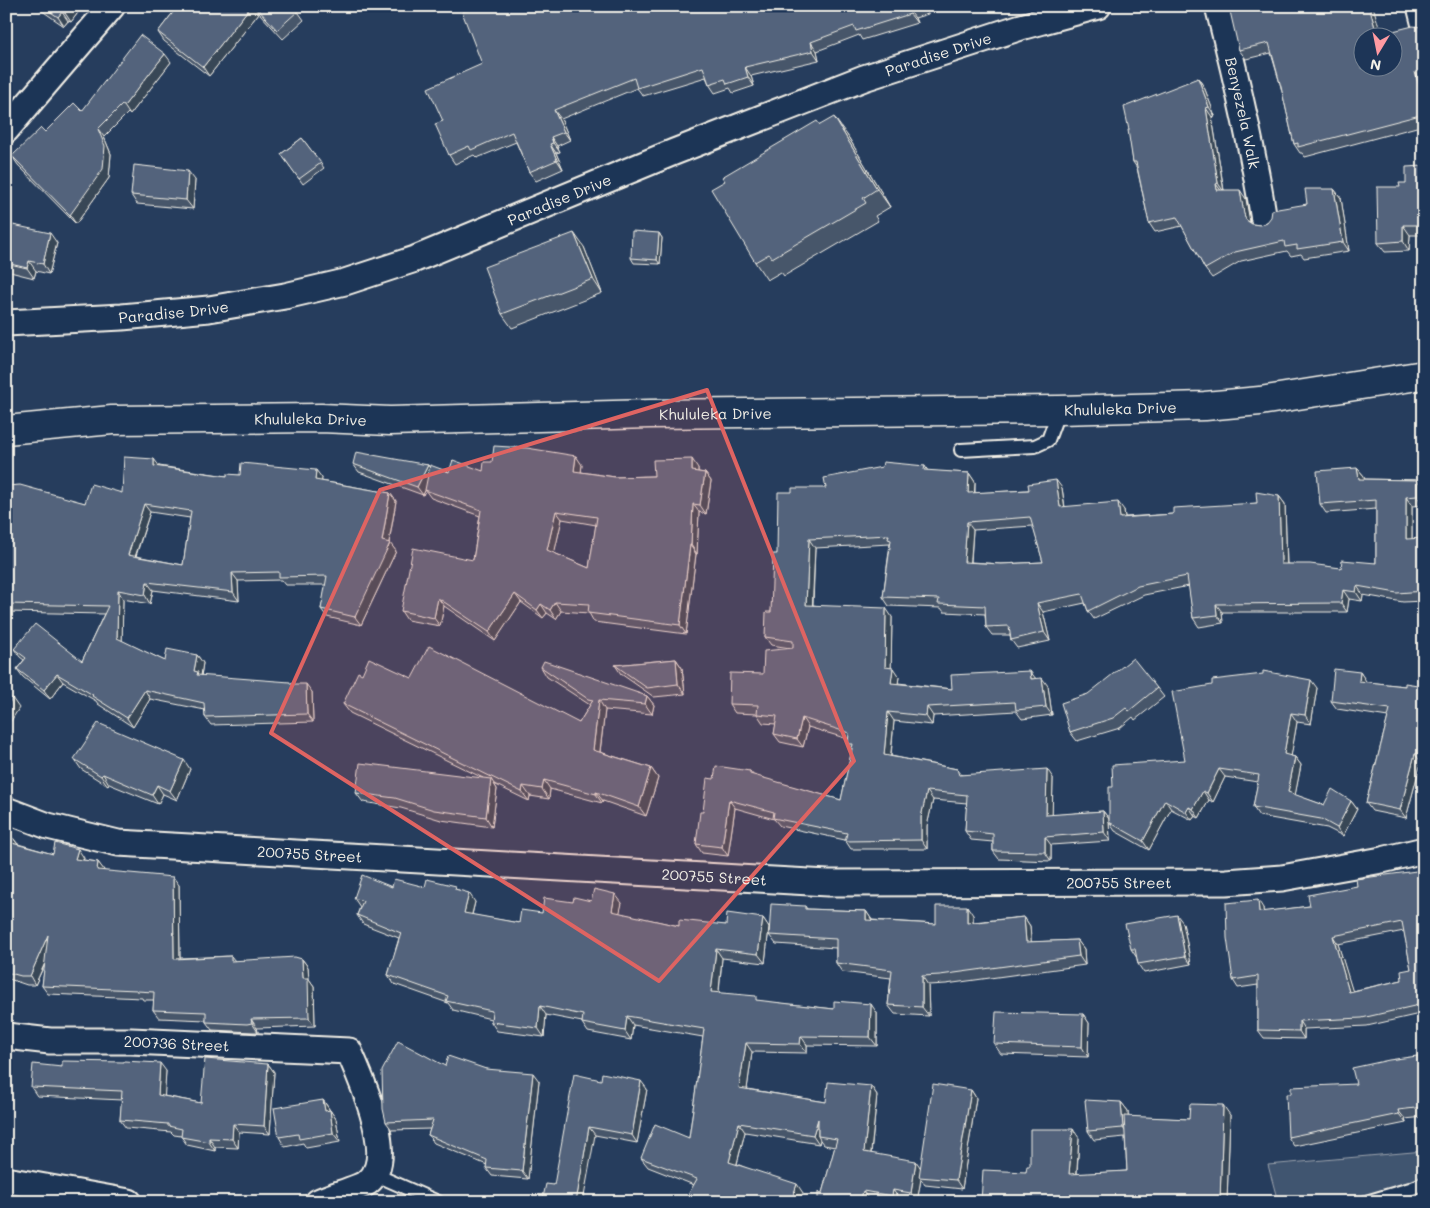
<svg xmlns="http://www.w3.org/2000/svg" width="1430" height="1208" viewBox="0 0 1430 1208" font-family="Mali,sans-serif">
<rect width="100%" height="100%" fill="#263d5d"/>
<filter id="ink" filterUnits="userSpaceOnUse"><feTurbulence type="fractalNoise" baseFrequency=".02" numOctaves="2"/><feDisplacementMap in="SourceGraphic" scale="10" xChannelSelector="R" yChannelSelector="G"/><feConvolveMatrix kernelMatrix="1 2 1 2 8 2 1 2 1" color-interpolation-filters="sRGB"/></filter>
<g filter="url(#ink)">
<path fill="#40546f" stroke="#9aa2ac" d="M1424 1151V1202H1278L1268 1165Z"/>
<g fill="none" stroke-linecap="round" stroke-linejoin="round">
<g stroke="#f4f1e8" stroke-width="16">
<path id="service" d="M961 450 1035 446 1048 440 1059 410
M374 1174 438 1202
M1366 1202 1410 1189 1424 1183"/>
</g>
<g stroke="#f4f1e8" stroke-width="29">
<g id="minor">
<path id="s1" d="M1218 6C1236 77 1253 148 1264 220"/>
<path d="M1420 6 1424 22"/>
<path d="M6 130 112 6"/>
<path id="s2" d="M6 323 122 317 209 309 285 296 345 282 415 259 674 152 864 78 1021 27 1098 6"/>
<path id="s3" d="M6 810 48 826 118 843 828 883 1226 882 1282 878 1382 860 1424 850"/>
<path id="s4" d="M6 1036 50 1041H131L349 1051C361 1079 398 1158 368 1182 360 1188 330 1196 318 1202"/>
<path d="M6 1180 129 1202"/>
</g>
</g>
<g stroke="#f4f1e8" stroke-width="31">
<g id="tertiary">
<path id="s5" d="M6 430 112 420 321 418 390 421 650 414 1059 410 1205 406 1260 401 1424 375"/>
</g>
</g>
<use href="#service" stroke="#1d3557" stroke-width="12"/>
<use href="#minor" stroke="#1d3557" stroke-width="25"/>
<use href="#tertiary" stroke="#1d3557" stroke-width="28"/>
</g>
<path fill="#47566a" stroke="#f4f1e8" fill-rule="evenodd" d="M36 6H83L71 22 68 21 64 26 38 8Z
M178 6H294L304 20 283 39 259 13 209 76 164 41 158 32Z
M470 6H783V8L787 6H925L928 14 915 18 917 23 862 40 859 35 817 51 819 60 751 76 754 86 733 93 730 88 715 93 709 84 706 77 643 96 637 88 561 119 570 140 557 146 560 152 556 153 563 169 536 181 529 172 516 142 477 158 474 155 455 164 449 155 443 121 482 64Z
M1233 6 1381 34 1424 26V81H1422L1424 89V125L1305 157 1302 153H1300L1294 144 1281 87 1271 53 1246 59 1239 50Z
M171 62 130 115 128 113 104 137 111 154 109 178 76 224 18 165 12 156 45 132 82 111Z
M1198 78 1204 87 1215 116 1212 117 1224 190 1246 199 1250 223 1252 224 1260 225 1307 204 1334 189 1341 198 1349 251 1304 258 1301 254 1291 256 1287 251 1241 261 1212 278 1205 269 1182 226 1155 232 1149 223 1137 168 1133 162 1129 130Z
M820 125 847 135 890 207 875 216 878 221 784 276 781 272 767 280 755 262Z
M302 138 324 168 303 184 281 154Z
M1424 166V235H1410L1409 251 1385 252 1378 243 1400 187 1406 183Z
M195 180 193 209 137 204 131 195Z
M659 233 662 238 660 264 634 263 631 258Z
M57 243 49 274 36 271 34 278 10 272 6 267V250Z
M584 247 602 293 512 328 502 314Z
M492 462 582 465 581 472 615 477 654 476 698 468V472L705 473 711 481 706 514 699 512 697 554H696L686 634 594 622 589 613 561 611 556 619 547 613 543 618 521 602 495 641 444 606 440 626 407 620 401 611 473 560 480 516 431 498 425 490 423 495 359 472 353 464 428 465 430 468 449 472 483 471ZM562 519 596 525 589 568 554 553Z
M159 466 227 476 240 475 322 478 321 481 390 493 396 501 389 543 396 551 361 625 327 617 321 609 326 585H285L281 580 238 581 239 601 153 590 150 604 123 599 122 641 165 661 197 655 203 663 201 676 292 684 312 692 313 722 211 725 205 717V710L150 699 133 727 98 704 96 701 63 682 50 699 23 677 17 669 24 660 20 657 14 649 82 661 104 614 6 612V486L85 503 122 493ZM150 512 190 518 183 565 136 556Z
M925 466 928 471 969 473 975 482V493L1062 488 1065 507 1124 510 1125 517 1173 514 1257 503 1279 496 1285 504 1287 564 1341 568 1376 563V509L1326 513 1320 504 1357 468 1364 476V479L1417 480 1423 488V505L1412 506V539L1424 538V601L1403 602 1363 595 1362 601 1349 599 1347 612H1222L1223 623 1199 627 1193 618 1189 586 1144 595 1094 619 1088 611 1085 603 1043 612 1050 641 1017 648 1011 640 1010 635H992L986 627 985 614 944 612 941 608 889 606 883 597 890 544 815 548 813 605 892 617 891 668 899 677 898 683 952 689 1035 678 1048 686 1052 715 1022 719 1016 711 933 716 932 725 894 721 891 756 957 769 962 775 1053 778 1052 815 1103 811 1109 819 1110 841 1051 845V861L999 859 993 851V842L971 840 965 831 967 803 933 800 927 826V849H851L845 840 780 826 774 819 735 808 728 856 702 853 696 844 703 812 714 779 750 771 754 776 841 800 852 750 848 744V739L808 727 803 747 780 742 774 734 776 724 763 723 757 714 735 713 729 704 763 674 790 648 771 645 765 637 771 612 777 554 792 492 826 488ZM1033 526 1043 562 1001 564 971 562 973 530Z
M676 659 682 668 685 694 654 697 621 674 615 665Z
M541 667 647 696 654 705 652 714 605 710 600 752 651 768 658 778 646 816 603 801 602 803 550 789 549 799 530 796 529 801 494 784 497 789 492 827 441 820 401 808 363 802 356 793 483 778 350 713 343 704 362 674 412 678 579 723 590 705 547 677Z
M1360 672 1366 682 1405 686H1424V762H1421L1406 818 1372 811 1366 803 1388 717 1337 709 1331 701Z
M1157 688 1164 697 1135 720 1133 717 1120 728 1077 741 1070 732Z
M1317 688 1311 724 1297 722 1291 756 1295 757 1301 765 1295 795 1324 805 1351 801 1357 809 1343 836 1327 828 1259 816 1253 807 1258 782 1225 777 1213 802 1209 800 1199 818 1195 816 1192 820 1171 809 1149 850 1115 831 1109 822 1113 787 1185 760Z
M74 759 190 769 177 800 163 794 158 804 109 784 108 786 81 769Z
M6 836 13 838 18 844 53 854 84 858 83 860 98 862 104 871 179 885 180 958 231 956 235 961 302 959 308 967 309 979 314 986 315 1026 257 1028 258 1032H253L212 1030 206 1022V1020L159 1018 153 1010 154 1000H143L142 998 48 994 42 986 45 964 35 985H27L6 978Z
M1424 870V1013L1367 1026 1304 1029V1039L1264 1038 1258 1030V985L1238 988 1233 980 1263 908V912L1310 906 1357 886ZM1404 931 1411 969 1402 980 1352 991 1338 944Z
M392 887 459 890 475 902 472 915 519 923 542 913 573 902 591 901 622 903 619 913 679 926 726 925 763 918 769 927 765 963 722 958 719 993 760 1001 834 1009 877 1013V1046L807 1045V1053L752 1052 747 1089 826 1102 871 1086 877 1095 871 1154 921 1168 971 1090 976 1098 962 1189 925 1185 921 1179 917 1202 899 1199V1202H881L822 1193 835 1147 824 1145 820 1140 819 1144 745 1132 737 1164 803 1193 694 1185 648 1167 641 1158 689 1138 703 1037 633 1025 631 1040 588 1032 582 1023V1022L546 1015 544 1037 497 1031 491 1022V1019L453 1010 448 1003 394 984 388 975 399 938 363 924 357 915 360 907 354 898Z
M805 906 807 909 866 911 872 920 936 924 973 915V922L1024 917 1030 926 1031 942 1077 940 1084 949 1085 965 946 984 928 985 929 1016 895 1014 888 1005 891 978 842 972 836 963V948L776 944 769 935Z
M1183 923 1191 964 1144 973 1138 964 1137 958 1131 949Z
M1083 1014 1089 1023 1088 1057 1001 1054 994 1044Z
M1424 1055V1117L1405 1119 1406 1123 1294 1146 1288 1137 1356 1084Z
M268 1064 274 1072 270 1134 239 1132 238 1148 215 1147V1151L187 1145 181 1136 174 1135 171 1132 126 1128 120 1120 122 1100 37 1096 31 1087 62 1067 166 1071 164 1096 201 1103Z
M445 1066 486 1069 539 1081 528 1179 492 1176 486 1168 487 1165 434 1143 428 1135 430 1129 392 1130 386 1122Z
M601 1080 647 1089 637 1143 595 1135 554 1185Z
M323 1100 336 1119 340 1142 306 1148 303 1143 285 1147 279 1137Z
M1121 1102 1128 1111V1117L1189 1119 1230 1115 1227 1202H981L1026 1172 1030 1166 1079 1138 1077 1174 1127 1171 1125 1137 1094 1140 1088 1131Z"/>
<path fill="#394656" stroke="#f4f1e8" d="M70 6H83L71 22 65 13Z
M251 6H254L259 13 209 76 203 67Z
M923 6H925L928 14Z
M1369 6H1373L1382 38 1377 35Z
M908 9 915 18 917 23 910 14Z
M62 12 68 21 64 26 58 17Z
M811 42 817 51 819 60 813 51Z
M165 54 171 62 130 115 124 106Z
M745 67 751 76 754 86 748 77Z
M1415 72 1422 81 1424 89V105Z
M1198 78 1204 87 1215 116 1209 107Z
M1206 108 1212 117 1224 192 1218 183Z
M554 110 561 119 570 140 564 132Z
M834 117 847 135 890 207 877 189Z
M98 129 104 137 111 154 109 178 76 224 70 215Z
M551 137 557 146 560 152 553 143Z
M550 144 556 153 563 169 557 160Z
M188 171 195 180 193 209 186 200Z
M1216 184 1222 192 1217 190Z
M1334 189 1341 198 1349 251 1343 242Z
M1240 190 1246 199 1250 222 1246 220 1244 214Z
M1419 221 1424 228V232L1419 225Z
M1403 225 1410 235 1409 251 1403 241Z
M50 233 57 243 49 274 43 264Z
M574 233 584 247 602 293 593 279Z
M659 233 662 238 660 264 657 260Z
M29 261 36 271 34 278 27 268Z
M576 456 582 465 580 480 574 471Z
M154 459 160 467 154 466Z
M692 459 698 468V479L692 471Z
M428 465 433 473 423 495 417 487Z
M1357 468 1364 476 1365 488 1359 479Z
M316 470 322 478 321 489 315 480Z
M705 473 711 481 706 514 700 505Z
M969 473 975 482 974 502 968 493Z
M1056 480 1062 488 1066 516 1060 507Z
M1417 480 1423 488V505L1417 496Z
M390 493 396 501 388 548 390 543 396 551 361 625 355 617 382 541Z
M1279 496 1285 504 1287 573 1281 564Z
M1406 497 1412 506V547L1406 539Z
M1118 502 1124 510 1126 526 1120 518Z
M144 504 150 512 133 563 128 555Z
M693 504 699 512 697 554 691 545Z
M556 511 562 519 553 559 547 550Z
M967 522 973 530 970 571 964 562Z
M809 539 815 548 812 614 806 605Z
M690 545 696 554 686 634 680 625Z
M232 573 238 581 239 601 233 592Z
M147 582 153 590 150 604 145 595Z
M1357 586 1363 595 1362 601 1356 592Z
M118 590 123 599 122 647 117 638Z
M1343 590 1349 599 1347 612 1341 603Z
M515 594 521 602 495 641 489 632Z
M438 598 444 606 440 626 434 618Z
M555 602 561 611 556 619 550 610Z
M1037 603 1043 612 1050 641 1044 632Z
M541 604 547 613 543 618 537 610Z
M1216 604 1222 612 1223 623 1217 615Z
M886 608 892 617 891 676 885 667Z
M197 655 203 663 201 676 203 684 194 671Z
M676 659 682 668 685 694 678 684Z
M893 668 899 677 897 691 891 683Z
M1030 671 1036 679H1031Z
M1360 672 1366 681 1365 690 1359 681Z
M57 674 63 682 50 699 44 690Z
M1042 678 1048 686 1052 715 1046 707Z
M1311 680 1317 688 1311 724 1305 715Z
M306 684 312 692 313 722 307 714Z
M145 690 150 699 133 727 127 718Z
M647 696 654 705 652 714 645 704Z
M12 698 19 708 6 729V708Z
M599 700 605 710 599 759 593 750Z
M927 707 933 716 932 725 926 716Z
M888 712 894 721 890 763 884 755Z
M1291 713 1297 722 1290 763 1284 754Z
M802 718 808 727 803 747 797 739Z
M1415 754 1421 762 1406 818 1400 810Z
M1295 757 1301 765 1294 801 1288 792Z
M184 760 190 769 177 800 170 791Z
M651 768 658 778 646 816 639 807Z
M1047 769 1053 778 1052 824 1046 815Z
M1219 769 1225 777 1213 802 1207 793Z
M103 774 109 784 108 786 101 776Z
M491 779 497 789 492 827 486 817Z
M544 780 550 789 549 799 542 789Z
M157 785 163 794 158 804 152 795Z
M523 786 530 796 529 801 522 792Z
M927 791 933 800 927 826V849L921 840V817Z
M1203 791 1209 800 1199 818 1193 809Z
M596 792 603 801 602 803 596 794Z
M729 800 735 808 728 856 722 847Z
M1165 800 1171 809 1149 850 1143 841Z
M1351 801 1357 809 1343 836 1337 828Z
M1189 807 1195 816 1192 820 1186 812Z
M1103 811 1109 819 1110 841 1104 832Z
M1045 837 1051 845V861L1045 852Z
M13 838 19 846 12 843Z
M78 849 84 858 81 867 75 859Z
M98 862 104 870 103 879 97 870Z
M173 877 179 885 180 967 174 959Z
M469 893 475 902 470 922 464 913Z
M615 894 622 903 618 920 612 911Z
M1258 900 1263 908 1264 920 1259 912Z
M967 906 973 915V932L967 923Z
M866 911 872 920V929L866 920Z
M1177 915 1183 923 1191 964 1185 956Z
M1024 917 1030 926 1032 951 1026 942Z
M763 918 769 927 765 963 758 954Z
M48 935 54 943 35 985 30 976Z
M1333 936 1338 944 1355 999 1349 992Z
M1077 940 1084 949 1085 965 1079 956Z
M716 949 722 958 718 1001 711 992Z
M302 959 308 967 309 979 314 986 315 1026 309 1018 303 978Z
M922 976 928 985 929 1016 922 1007Z
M871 1004 877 1013V1046L870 1037Z
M540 1006 546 1015 544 1037 538 1028Z
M1083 1014 1089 1023 1088 1057 1082 1047Z
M627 1016 633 1025 631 1040 625 1031Z
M251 1019 257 1028 258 1032 252 1023Z
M1299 1021 1304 1029V1039L1299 1031Z
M801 1036 807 1045V1053L800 1044Z
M746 1043 752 1052 746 1097 739 1088Z
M160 1063 166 1071 164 1104 158 1095Z
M268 1064 274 1072 270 1134 264 1126Z
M533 1073 539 1081 528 1179 522 1171Z
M641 1081 647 1089 637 1143 632 1135Z
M871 1086 877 1095 870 1161 864 1152Z
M971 1090 976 1098 962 1189 956 1180Z
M323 1100 329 1109 331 1120 325 1111Z
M1121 1102 1128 1111 1129 1137 1123 1128Z
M1223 1105 1230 1115 1227 1202H1220Z
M330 1110 336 1119 340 1142 333 1133Z
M1398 1110 1405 1119 1406 1123 1399 1114Z
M818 1119V1136L820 1140 819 1144 813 1135Z
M739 1123 745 1132 735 1171 729 1162Z
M233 1124 239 1132 238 1148 232 1139Z
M589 1127 595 1135 583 1202H576Z
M1073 1129 1079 1138 1076 1184 1069 1174Z
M209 1138 215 1147V1151L209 1142Z
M916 1161 922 1170 919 1177 921 1179 917 1202 911 1193Z
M797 1184 803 1193 800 1202H791Z
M893 1190 899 1199V1202H896L892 1196Z
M863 1191 869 1200V1202H860Z"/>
<path fill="#52647b" stroke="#f4f1e8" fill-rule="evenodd" d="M42 6H70L65 13 62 12 58 17Z
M178 6H251L203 67 158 32Z
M255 6H294L298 11 277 30Z
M470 6H780V9L787 6H917L908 9 910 14 856 31 854 26 811 42 813 51 745 67 748 77 727 84 725 79 709 84 703 67 637 88 634 78 554 110 564 132 551 137 553 143 550 144 557 160 529 172 512 132 471 150 469 146 449 155 435 124 443 121 428 88 482 64 462 12 471 9Z
M1233 6H1369L1377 35 1413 26 1421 27 1424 26V70L1415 72 1424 105V114L1298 147V143L1294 144 1281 87 1269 43 1239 50 1229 7ZM1362 38H1392V68H1362Z
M140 35 165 54 124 106 122 105 98 129 105 146 103 169 70 215 12 156 41 128 45 132 74 103 82 111Z
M1198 78 1209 107 1206 108 1218 183 1216 184 1217 190H1240L1244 214 1246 220 1252 224 1260 225 1267 222 1271 217 1272 210 1307 204 1305 189H1334L1343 242 1297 249V245L1285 247 1284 241 1235 252 1205 269 1177 217 1149 223 1136 162H1133L1128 130H1129L1124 107Z
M834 117 877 189 863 198 866 203 772 258 769 254 755 262 711 189 725 181 722 177 817 121 820 125Z
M302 138 321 163 299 179 281 154Z
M134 165 188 171 186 200 131 195Z
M1424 166V221H1419V225H1403V241L1378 243 1377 187H1400L1399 183H1406V167Z
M13 225 50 233 43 264 29 261 27 268 6 263V250Z
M632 231 659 233 657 260 631 258Z
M574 233 593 279 502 314 484 267Z
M494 446 527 448 576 456 574 471 615 477 654 476 653 460 692 459V471L705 473 700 505 693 504 691 545H690L680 625 588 613 589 604 555 602 550 610 541 604 537 610 515 594 489 632 438 598 434 618 401 611 413 548 473 560 481 510 425 490 430 465 449 472 453 460 483 471 484 462H492ZM556 511 597 517 589 568 547 550Z
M356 452 428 465 417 487 353 464Z
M124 457 154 459V466L227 476V474L240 475 241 463 316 470 315 480 390 493 382 541 390 543 355 617 321 609 327 576 279 577V572L232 573 233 592 147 582 145 595 118 590 117 638 165 661 167 649 197 655 194 671 198 672 197 675 290 682V684H306L307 714 205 717 204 703 145 690 127 718 92 696 93 695 57 674 44 690 17 669 26 658 14 649 35 624 82 661 108 606 6 604V486L20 485 85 503 91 484 122 493ZM144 504 191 511 183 565 128 555Z
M883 462 925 466 924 470 969 473 968 493 1029 490 1028 484 1056 480 1060 507 1118 502 1120 518 1173 514V508L1257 503 1256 492 1279 496 1281 564H1310L1341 568 1342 560 1376 563V500L1320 504 1317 471 1357 468 1359 479 1417 480V496L1406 497V539L1424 538V591L1397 593 1357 586 1356 592 1343 590 1341 603 1216 604 1217 615 1193 618 1187 576 1138 586 1088 611 1082 594 1037 603 1044 632 1011 640 1009 626 986 627 985 606 938 604 939 599 883 597 891 540 888 539 889 535 809 539 806 605 886 608 885 667 893 668 891 683 952 689 951 675 1030 671 1031 679 1042 678 1046 707 1016 710 1015 702 927 707 926 716 888 712 884 755 957 769 959 775 1047 769 1046 815 1103 811 1104 832 1045 837V852L993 851V834L965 831 967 795 927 791 921 817V840L845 841 847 833 773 818 774 812 729 800 722 847 696 844 700 812H703L707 778 714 779 716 766 750 771V774L841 800 853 744H848L849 733 802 718 797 739 774 734 777 716 757 714 758 705 729 704 730 673 763 674 764 651 793 648V641L765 637 766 612H771L773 554H777L778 492H792V488H826L824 478 882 467ZM1030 517 1043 562 1001 564 964 562 967 522Z
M429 646 579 723 593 700 588 699 541 667 544 661 647 696 645 704 599 700 593 750 651 768 639 807 596 792V794L544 780 542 789 523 786 522 792 343 704 358 672 362 674 369 658 412 678Z
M1133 658 1157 688 1129 711 1126 708 1113 718 1070 732 1061 703 1088 694Z
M676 659 678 684 647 688 615 665Z
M1334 669 1360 672 1359 681 1405 686V683L1424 686V752L1415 754 1400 810 1366 803 1390 709 1331 701Z
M1263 671 1311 680 1305 715 1291 713 1284 754 1295 757 1288 792 1324 805 1332 789 1351 801 1337 828 1321 819 1253 807 1259 775 1219 769 1207 793 1203 791 1193 809 1189 807 1186 812 1165 800 1143 841 1109 822V787H1113L1112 765 1185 760 1172 692 1212 685V680L1263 674Z
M6 695 12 698 6 708Z
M98 723 184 760 170 791 157 785 152 795 103 774 101 776 74 759Z
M360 763 491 779 486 817 434 810 395 798 356 793Z
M6 836 13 838 12 843 53 854 55 843 78 849 75 859 98 862 97 870 173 877 174 959 231 956V961L295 957 302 959 303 978H308L309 1018 251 1019 252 1023 247 1024 206 1022V1012L153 1010 154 992 137 991V990L42 986 48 935 30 976H21L6 972Z
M1424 870V1010L1423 1004 1362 1018 1299 1021V1031L1258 1030V976L1233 980 1227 938 1226 903 1258 900 1259 912 1310 906 1308 895 1357 886 1356 879ZM1402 922 1411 969 1401 971 1402 980 1349 992 1333 936Z
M362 875 392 887 394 879 425 887 427 879 456 886 455 889 469 893 464 913 519 923 521 910 542 913 544 898 573 902 574 897 591 901 594 889 615 894 612 911 679 926V920L726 925 727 913 763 918 758 954 716 949 711 992 756 996V1000L834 1009V1001L871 1004 870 1037 801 1036 800 1044 746 1043 739 1088 826 1102 828 1082 871 1086 864 1152 916 1161 911 1193 893 1190 892 1196 863 1191 860 1202H818V1192L822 1193 837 1139 818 1136V1119L813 1135 739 1123 729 1162 797 1184 791 1202H684L697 1179 641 1158 655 1124 689 1138 704 1029 627 1016 625 1031 582 1023 583 1015 540 1006 538 1028 491 1022 492 1011 446 1001 448 996 388 975 401 933 357 915 363 901 354 898Z
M771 904 805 906V909L866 911V920L936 924V906H967V923L1024 917 1026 942 1077 940 1079 956 940 975 922 976V1007L888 1005 892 970 836 963V939L769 935Z
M1177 915 1185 956 1138 964 1135 949H1131L1125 924Z
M996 1012 1083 1014 1082 1047 994 1044Z
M398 1041 445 1066 448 1056 486 1069 533 1073 522 1171 486 1168 487 1160 428 1135 433 1120 386 1122 383 1109 382 1071Z
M1424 1055V1107L1398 1110 1399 1114 1288 1137 1286 1094H1291V1087L1356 1084 1352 1068 1389 1060Z
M205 1059 268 1064 264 1126 233 1124 232 1139 209 1138V1142L181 1137 182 1129 168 1126V1124L120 1120 122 1091 31 1087 33 1064 62 1067V1061L124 1062V1061L160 1063 158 1095 201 1103Z
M602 1073 641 1081 632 1135 589 1127 576 1202H542L546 1184 554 1185 574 1074 601 1080Z
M933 1084 971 1090 956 1180 919 1177Z
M323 1100 325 1111 330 1110 333 1133 299 1139 298 1134 279 1137 274 1108Z
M1085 1100 1121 1102 1123 1128 1088 1131Z
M1190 1104 1223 1105 1220 1202H981L983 1170 1026 1172 1027 1166H1030V1129H1073L1069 1174 1127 1171 1124 1116 1189 1119Z"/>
</g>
<path fill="#df6462" fill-opacity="0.2" stroke="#df6462" stroke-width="4" stroke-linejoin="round" d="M707 390 854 761 659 981 271 733 380 490Z"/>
<g text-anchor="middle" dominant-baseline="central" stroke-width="4" stroke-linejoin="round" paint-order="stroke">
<g font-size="15" fill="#f4f1e8" stroke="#1d3557">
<text stroke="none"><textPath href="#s2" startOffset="978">Paradise Drive</textPath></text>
<text stroke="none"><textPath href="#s1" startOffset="110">Benyezela Walk</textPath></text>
<text stroke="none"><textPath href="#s2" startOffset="572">Paradise Drive</textPath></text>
<text stroke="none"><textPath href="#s2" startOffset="168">Paradise Drive</textPath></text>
<text stroke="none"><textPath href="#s5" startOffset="1115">Khululeka Drive</textPath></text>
<text stroke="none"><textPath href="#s5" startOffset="710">Khululeka Drive</textPath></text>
<text stroke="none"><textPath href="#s5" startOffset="305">Khululeka Drive</textPath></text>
<text stroke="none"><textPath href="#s3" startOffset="309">200755 Street</textPath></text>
<text stroke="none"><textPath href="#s3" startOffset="714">200755 Street</textPath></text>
<text stroke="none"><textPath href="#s3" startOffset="1119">200755 Street</textPath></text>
<text stroke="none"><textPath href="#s4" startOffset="171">200736 Street</textPath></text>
</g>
</g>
<rect width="1430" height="1208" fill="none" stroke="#1d3557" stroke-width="25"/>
<rect x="12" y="12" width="1405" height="1183" fill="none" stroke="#f4f1e8" stroke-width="2" filter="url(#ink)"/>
<g transform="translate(1378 52) rotate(190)"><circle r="24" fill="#1d3557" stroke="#738091"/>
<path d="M0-4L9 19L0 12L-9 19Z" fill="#ff9aa2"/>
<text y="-8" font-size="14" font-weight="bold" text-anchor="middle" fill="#f4f1e8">N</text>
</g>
</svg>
